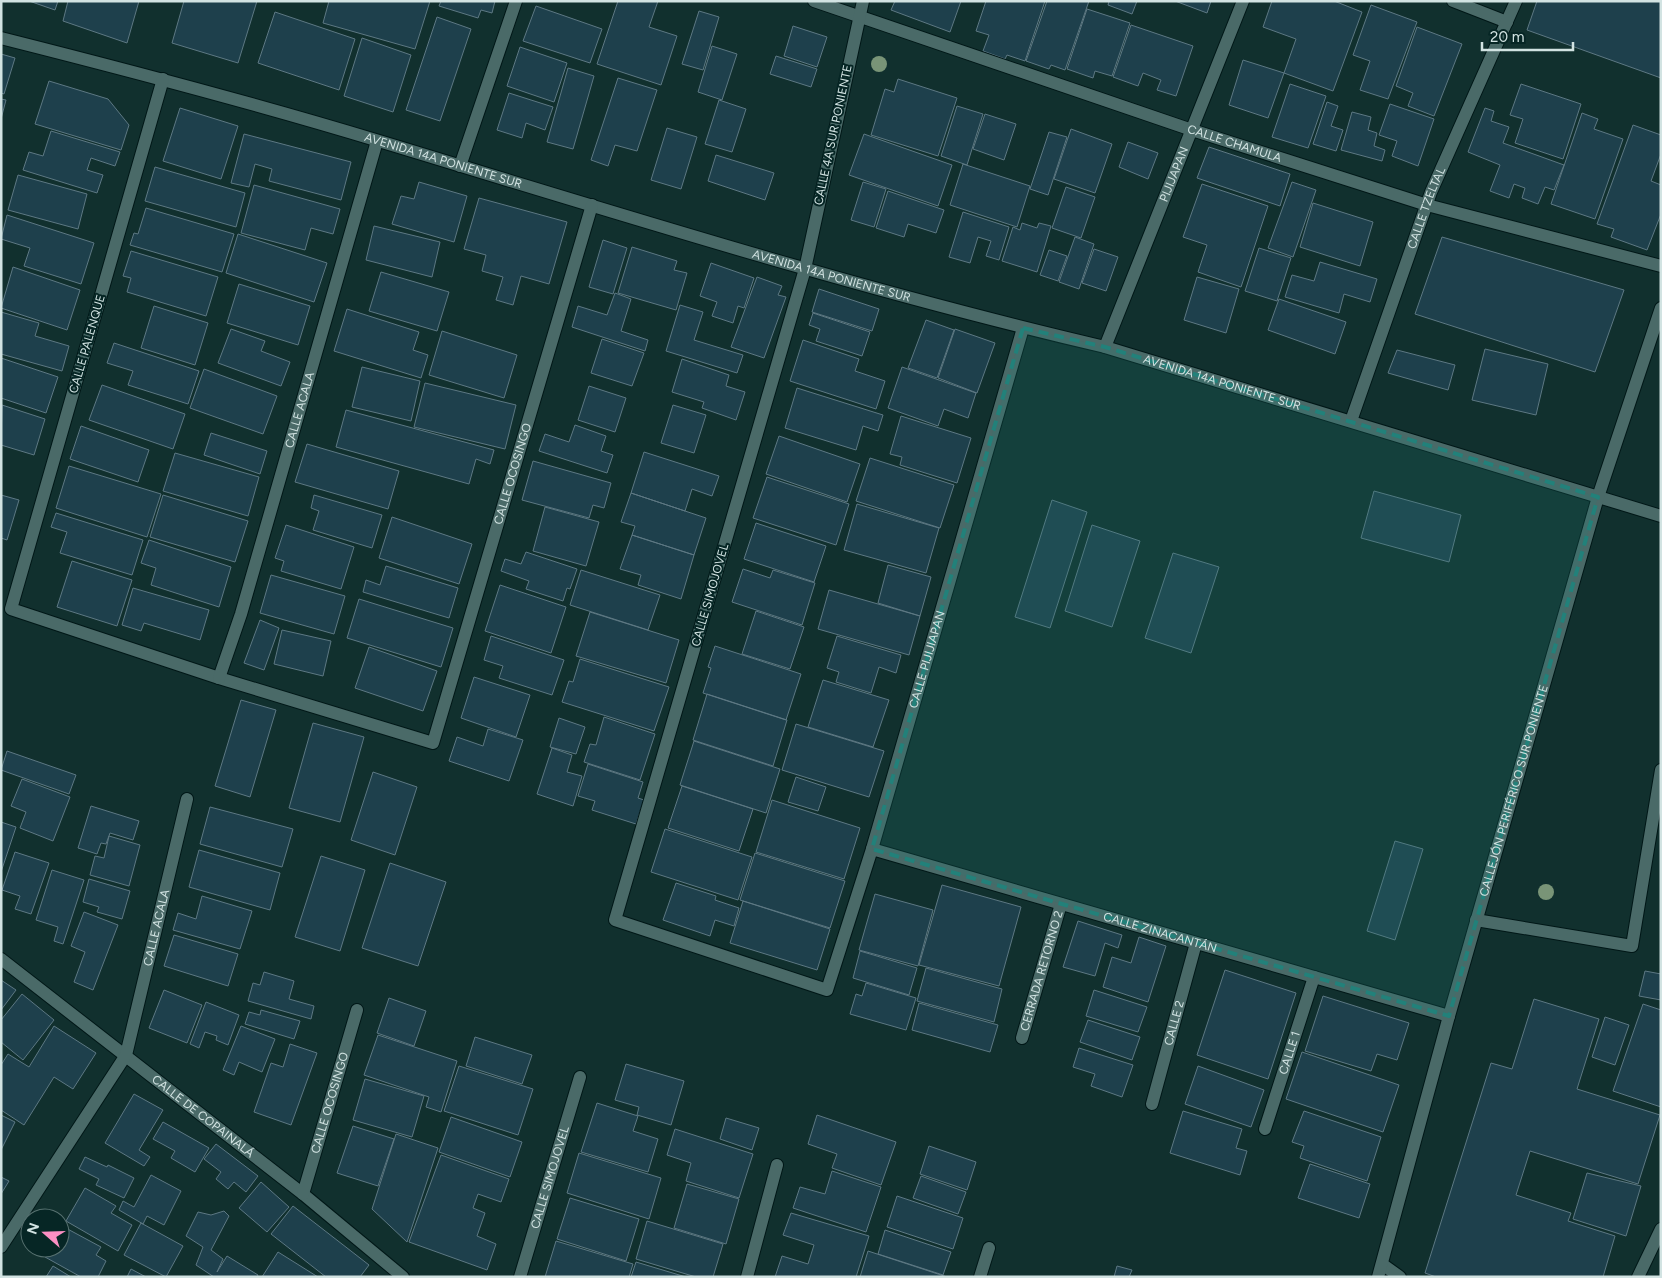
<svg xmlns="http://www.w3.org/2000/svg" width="1662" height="1278" viewBox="0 0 1662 1278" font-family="Figtree,sans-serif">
<rect width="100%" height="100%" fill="#11302e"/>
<path fill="#1e404c" stroke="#5d7883" d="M29 1H58L55 10Z
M68 1H139L127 43 63 21Z
M184 1H257L238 63 172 43Z
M329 1H430L415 49 323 23Z
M441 1H495L492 13 481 10 478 18 439 6Z
M618 1H658L649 27 677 36 661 85 597 64Z
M895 1H961L950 32 891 10Z
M986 1H1045L1025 61 1007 55 1005 59 983 51 989 35 976 31Z
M1047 1H1089L1065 70 1051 65 1049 69 1026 61Z
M1109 1H1137L1132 14 1108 5Z
M1175 1H1211L1207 13Z
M1272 1H1334L1362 12 1333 91 1284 73 1296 39 1263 27Z
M1537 1H1661V78L1527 30Z
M1371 5 1417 22 1388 99 1360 90 1370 61 1353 55Z
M536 6 602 29 590 63 523 41Z
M1087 9 1130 23 1112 76 1095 71 1093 78 1067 69Z
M699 11 719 17 703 70 682 64Z
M275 12 355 39 339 90 258 63Z
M437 17 471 29 440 121 406 110Z
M1131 25 1193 46 1176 96 1157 90 1161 80 1143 73 1138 86 1113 77Z
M793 26 827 37 817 67 784 56Z
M1417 27 1462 44 1434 116 1408 106 1413 93 1396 86Z
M362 38 411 55 393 112 344 96Z
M712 46 737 54 722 100 698 92Z
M520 47 567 63 554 102 507 86Z
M1 54 15 58 4 94 1 93Z
M776 56 817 69 811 87 770 74Z
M1243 60 1284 73 1268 118 1229 105Z
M568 68 594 76 573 149 547 142Z
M618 78 657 90 637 151 615 145 608 166 591 160Z
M898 79 957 98 938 156 871 135 885 89 894 92Z
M49 81 108 99 129 125 121 150 35 124Z
M1290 84 1326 96 1308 148 1272 137Z
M1521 84 1581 104 1563 159 1515 143 1523 119 1510 115Z
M509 93 553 107 545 130 526 123 522 138 497 130Z
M1 99 6 100 1 119Z
M719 100 746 109 732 152 705 144Z
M1327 102 1338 106 1331 126 1343 130 1336 151 1313 144Z
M1390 104 1434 119 1418 166 1392 156 1397 141 1379 135Z
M957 106 983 114 967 165 941 156Z
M180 108 238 126 221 179 163 161Z
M1485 108 1494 111 1491 121 1509 127 1503 143 1564 165 1554 190 1545 187 1538 204 1522 198 1525 188 1514 184 1509 198 1490 191 1500 165 1468 152Z
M1352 112 1371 117 1368 130 1377 133 1374 146 1385 150 1382 161 1341 150Z
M1582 113 1598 119 1594 129 1623 139 1595 219 1551 204Z
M985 114 1016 124 1004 160 973 149Z
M1633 125 1661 135V154L1651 181 1661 185V214L1647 250 1611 237 1614 229 1597 224Z
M667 128 697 137 681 189 651 180Z
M1071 129 1112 144 1095 193 1054 179Z
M51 131 120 152 115 166 91 158 87 170 103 175 97 193 23 170 29 152 43 156Z
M1049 132 1067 137 1048 195 1030 189Z
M244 134 351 162 341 200 269 181 272 169 255 164 249 187 231 183Z
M864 134 952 165 938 206 849 175Z
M1128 142 1158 153 1148 179 1119 167Z
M1209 147 1290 174 1280 206 1197 178Z
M716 155 774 173 765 200 708 181Z
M963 164 1030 186 1017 227 950 205Z
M155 167 245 193 236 227 145 201Z
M18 175 87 194 78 229 8 210Z
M419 182 467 196 454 242 392 224 401 196 414 199Z
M863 182 886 189 874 227 851 220Z
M1292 182 1316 190 1293 257 1268 248Z
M1202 184 1268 206 1241 287 1198 272 1207 245 1183 237Z
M254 185 340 209 333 234 311 228 305 250 241 233Z
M1066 187 1095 197 1081 238 1052 228Z
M888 191 944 210 936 233 908 224 904 237 876 228Z
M479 198 567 222 549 284 521 276 513 305 496 300 503 277 482 271 486 255 464 249Z
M1313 203 1373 222 1360 266 1300 247Z
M146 208 234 234 222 272 130 245 134 233 138 234Z
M963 212 1009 227 999 260 986 256 991 241 978 237 970 263 949 257Z
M7 215 94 243 81 284 24 266 30 248 1 239Z
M1022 223 1037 228 1039 223 1051 226 1037 272 1002 261 1013 227 1020 230Z
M374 226 440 242 432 277 366 260Z
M238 234 327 263 314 302 226 273Z
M1075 237 1094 244 1079 289 1059 282Z
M1442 237 1624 290 1595 372 1415 314Z
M603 240 627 248 613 294 589 287Z
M632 247 677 261 674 270 687 273 676 310 618 293Z
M1259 248 1291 258 1277 301 1245 291Z
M1094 249 1118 257 1106 291 1082 283Z
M1049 250 1067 256 1058 281 1040 275Z
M131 251 218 277 206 316 127 292 131 278 123 276Z
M1320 262 1377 279 1370 302 1344 294 1339 313 1285 297 1292 275 1314 281Z
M711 263 754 278 744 308 738 306 733 323 712 316 717 302 700 296Z
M13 267 80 290 67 330 1 308Z
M381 272 449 292 437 331 369 311Z
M757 277 782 286 778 295 786 297 764 358 731 347Z
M1197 277 1239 289 1226 333 1184 320Z
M239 284 310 306 298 345 227 323Z
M819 289 879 309 872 331 812 312Z
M615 293 631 299 621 331 648 340 645 351 572 327 578 306 607 315Z
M1279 299 1346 322 1335 354 1268 330Z
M680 305 703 312 694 340 743 355 737 373 666 351Z
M154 306 208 323 195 365 141 348Z
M347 309 419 332 413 350 428 355 421 378 334 351Z
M1 312 39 323 35 336 69 346 62 371 1 354Z
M813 313 870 332 862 356 816 341 820 329 809 325Z
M926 320 954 330 937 378 908 368Z
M231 329 265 341 261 351 290 362 281 386 218 363Z
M955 329 995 343 977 393 938 378Z
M442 331 517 355 504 398 429 375Z
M602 339 644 353 632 386 591 373Z
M803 340 859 359 855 371 885 381 876 409 790 381Z
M114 343 199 371 188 404 128 385 133 371 107 363Z
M1485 349 1548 364 1536 415 1472 400Z
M1397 350 1455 365 1448 390 1388 373Z
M1 358 58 377 46 413 1 398Z
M682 359 729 375 726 386 745 392 736 420 702 408 704 402 672 392Z
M362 367 420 381 411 421 352 407Z
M902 367 976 393 968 418 944 409 938 426 888 408Z
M204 369 277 396 263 434 190 408Z
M425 383 516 405 505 449 414 427Z
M102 385 185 414 173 449 89 420Z
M589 386 626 398 615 432 578 420Z
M797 388 883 415 878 431 863 426 856 450 785 428Z
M2 405 45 419 34 455 1 445Z
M673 405 706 415 694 453 661 443Z
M346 410 494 450 490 464 476 459 469 484 336 447Z
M901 416 971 438 957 483 900 465 902 457 890 454Z
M575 425 606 436 601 451 613 455 607 473 539 451 545 434 569 442Z
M81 426 149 450 138 482 70 459Z
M211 433 267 451 260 474 204 455Z
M779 436 860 464 847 502 766 474Z
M307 444 399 471 388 509 295 482Z
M644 452 719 476 712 496 692 489 685 511 631 493Z
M175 453 259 477 248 516 163 491Z
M870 458 954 485 940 528 856 501Z
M533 461 611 483 604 508 593 505 589 518 522 500Z
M69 466 161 494 147 537 56 508Z
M767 477 849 504 836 545 753 518Z
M1374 491 1461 515 1449 562 1361 538Z
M631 493 706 518 694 555 632 535 635 526 621 522Z
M1 495 19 500 7 540 1 538Z
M163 495 248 521 235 562 150 537Z
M314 495 382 515 372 548 313 530 319 511 311 508Z
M1052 500 1087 512 1050 628 1015 617Z
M857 504 939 528 926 573 844 550Z
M545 507 599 522 586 566 533 551Z
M56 513 143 540 132 575 60 553 67 532 51 527Z
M392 517 472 544 459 584 379 558Z
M756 523 826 546 814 582 744 559Z
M286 525 354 547 341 589 281 571 284 561 275 558Z
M1092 525 1140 541 1112 627 1065 611Z
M632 535 694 555 681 599 638 585 641 575 620 569Z
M149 540 231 567 219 607 151 585 156 568 141 563Z
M526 552 577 569 570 589 567 588 563 601 526 589 529 581 501 571 505 559 521 564Z
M1173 553 1219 567 1191 653 1145 638Z
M72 561 132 580 117 626 57 607Z
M888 565 931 577 920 616 878 603Z
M386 566 458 588 449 618 363 592 366 580 380 585Z
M743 569 770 578 773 570 815 583 802 625 732 602Z
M581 570 660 595 648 630 570 605Z
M271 575 345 596 334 634 260 613Z
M500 585 566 607 551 653 485 631Z
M133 588 209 610 200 640 144 623 141 631 122 625Z
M829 590 920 616 909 655 818 629Z
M359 599 453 628 441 667 347 638Z
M756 611 804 627 790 669 742 654Z
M590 612 679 640 666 683 576 656Z
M260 620 279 628 264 670 244 663Z
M282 630 331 641 323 676 274 664Z
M491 636 564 660 552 695 499 678 503 666 484 660Z
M837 636 901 655 896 673 879 667 871 693 836 682 839 672 827 668Z
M715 646 801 674 786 720 703 693 711 668 708 667Z
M369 647 437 671 423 711 355 688Z
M580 659 669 687 654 731 562 702 569 681 573 682Z
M474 677 530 695 516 737 461 718Z
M823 680 889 700 873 747 808 727Z
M707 694 787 720 773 766 693 740Z
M241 700 276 710 250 797 215 786Z
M604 717 655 734 640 780 584 762 590 744 596 745Z
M559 718 585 727 576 754 550 747Z
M313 723 364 737 340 822 289 808Z
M796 724 884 751 869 797 782 770Z
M488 729 523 740 509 781 449 761 457 737 483 746Z
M694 741 780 769 766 813 680 785Z
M552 748 572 755 567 772 582 776 573 806 537 794Z
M7 751 76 775 69 794 1 770Z
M588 764 643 782 638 798 644 800 636 824 592 810 595 801 578 796Z
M373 772 417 787 395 855 351 840Z
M796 777 826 787 818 811 788 802Z
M22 779 70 797 53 841 20 828 26 812 11 806Z
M682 786 753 809 739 851 668 828Z
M772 800 860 828 844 879 756 852Z
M91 806 139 821 133 840 110 833 106 844 101 843 97 854 78 848Z
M210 807 293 829 282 867 200 844Z
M1 822 16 827 1 872Z
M665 829 752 857 738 900 651 872Z
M109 836 140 845 129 886 90 875 95 856 104 858Z
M1395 841 1423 849 1395 940 1367 931Z
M199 850 280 873 270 910 189 887Z
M15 852 49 863 31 914 15 909 20 896 2 890Z
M755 853 845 881 830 928 740 900Z
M321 856 365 870 340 951 295 937Z
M390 863 446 882 418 966 362 948Z
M52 870 84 880 63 944 54 941 58 927 36 920Z
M89 879 130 891 122 919 97 912 99 907 83 902Z
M676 883 716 896 715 900 739 908 734 926 715 920 710 936 663 920Z
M942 885 1021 907 999 986 919 965Z
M875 894 933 910 918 966 859 950Z
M202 896 252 911 240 949 173 930 178 913 196 919Z
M743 901 830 929 817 970 730 943Z
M84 912 118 925 93 990 74 982 85 952 71 946Z
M1078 921 1122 935 1118 948 1105 943 1095 976 1063 967Z
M174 935 238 954 228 986 164 966Z
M1139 937 1166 946 1148 1002 1103 987 1112 957 1131 963Z
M860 951 917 968 909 995 853 978Z
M926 968 1002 989 994 1022 917 1001Z
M1225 970 1296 993 1268 1079 1197 1055Z
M1645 971 1661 974V1000L1639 996Z
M264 972 294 981 289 999 314 1006 311 1019 248 1001 253 983 260 985Z
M1 980 16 990 1 1010Z
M866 983 916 998 906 1030 850 1014 856 994 862 996Z
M164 990 202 1005 187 1043 149 1028Z
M1094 990 1147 1007 1138 1032 1086 1016Z
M22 994 54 1020 23 1060 1 1042V1020Z
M1323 996 1409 1023 1397 1060 1377 1054 1371 1071 1305 1051Z
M389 998 426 1011 414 1046 377 1033Z
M1534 999 1599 1019 1577 1089 1660 1115 1638 1184 1530 1151 1516 1195 1571 1213 1568 1221 1615 1236 1603 1277H1436L1425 1273 1491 1063 1512 1069Z
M206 1002 239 1015 228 1045 216 1040 217 1036 205 1032 199 1048 190 1044Z
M919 1003 998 1025 990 1052 912 1030Z
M1643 1004 1661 1010V1107L1613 1091Z
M261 1010 300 1021 294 1039 245 1024 249 1012 260 1015Z
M1605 1017 1629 1025 1615 1065 1592 1057Z
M1088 1020 1140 1037 1132 1060 1080 1042Z
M54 1026 96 1053 73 1089 54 1077 24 1125 1 1110V1065L8 1054 29 1067Z
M241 1026 275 1039 262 1072 239 1062 234 1075 223 1070Z
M378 1035 457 1061 441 1112 426 1107 429 1097 364 1075Z
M475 1037 532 1055 522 1084 466 1066Z
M290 1044 317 1053 291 1125 254 1112 271 1063 283 1067Z
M1079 1048 1133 1065 1122 1097 1091 1086 1095 1074 1073 1067Z
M1302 1052 1399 1085 1383 1132 1286 1099Z
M626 1064 684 1081 671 1125 637 1115 639 1107 615 1100Z
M459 1066 533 1089 518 1135 444 1111Z
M1198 1066 1264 1090 1251 1127 1185 1104Z
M365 1079 424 1096 412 1137 353 1120Z
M134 1094 163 1110 139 1150 150 1157 144 1166 105 1143Z
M597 1103 638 1116 633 1131 658 1139 648 1172 581 1152Z
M1183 1111 1242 1129 1236 1148 1247 1151 1240 1175 1170 1153Z
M1304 1111 1381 1137 1367 1181 1300 1158 1304 1146 1292 1142Z
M1 1115 15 1122 1 1150Z
M817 1115 896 1142 881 1185 832 1168 837 1154 808 1144Z
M451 1117 522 1142 510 1177 439 1152Z
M726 1118 759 1128 752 1150 720 1139Z
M163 1122 209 1148 195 1172 171 1158 175 1151 153 1139Z
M353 1126 394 1139 378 1186 337 1173Z
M675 1129 753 1154 739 1198 686 1181 691 1163 667 1155Z
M396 1134 438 1148 407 1242 372 1209Z
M216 1144 258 1176 246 1192 234 1182 228 1189 216 1179 221 1172 204 1159Z
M929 1146 976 1162 967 1190 920 1174Z
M579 1153 661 1178 649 1219 567 1193Z
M441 1155 509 1179 501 1202 478 1194 473 1208 485 1213 477 1236 496 1244 487 1270 409 1242Z
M85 1157 107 1167 108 1165 134 1178 124 1198 96 1185 99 1179 79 1169Z
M1310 1164 1370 1184 1359 1218 1298 1198Z
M832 1171 881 1187 866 1232 793 1208 800 1187 825 1194Z
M1587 1173 1641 1186 1626 1236 1573 1219Z
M151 1175 181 1191 164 1225 147 1216 143 1224 119 1210 123 1201 134 1207Z
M921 1176 966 1192 958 1214 913 1198Z
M1 1177 9 1181 1 1194Z
M261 1182 289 1207 267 1232 239 1208Z
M687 1184 739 1199 726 1244 674 1228Z
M85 1188 116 1206 111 1213 132 1225 118 1251 66 1221Z
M897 1196 963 1218 953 1249 887 1227Z
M570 1198 639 1219 626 1261 557 1239Z
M293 1206 369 1265 360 1277H326L271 1234Z
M224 1211 229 1216 211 1250 223 1259 217 1272 227 1256 258 1275 257 1277H214L196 1265 203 1247 186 1236 198 1212 211 1215Z
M791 1213 869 1236 856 1277H775L782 1256 808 1264 814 1245 783 1235Z
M647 1221 723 1244 713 1277H696L636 1259Z
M141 1223 183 1246 166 1277 124 1255Z
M62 1226 101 1247 96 1255 106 1261 98 1277H81L45 1257 50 1248H60Z
M885 1230 951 1252 943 1275 878 1254Z
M556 1241 633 1264 629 1277H545Z
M868 1251 947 1277H860Z
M278 1252 318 1277H262Z
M636 1262 686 1277H631Z
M53 1266 71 1277H46Z
M1117 1266 1132 1270 1129 1277H1114Z
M131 1269 146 1277H127Z"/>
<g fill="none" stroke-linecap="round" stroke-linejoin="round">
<g stroke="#001717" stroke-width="14">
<path id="service" d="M1476 920 1632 946 1661 770"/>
</g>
<g stroke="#001717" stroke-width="14">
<g id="minor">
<path id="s1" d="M814 1 1192 130 1427 205 1661 266"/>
<path id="s2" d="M863 1 805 269 615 920 827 990 872 849 1023 328"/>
<path d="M1453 1 1507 22"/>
<path id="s3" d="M1 38C128 70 254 103 379 141 620 214 860 290 1105 347L1661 516"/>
<path id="s4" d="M163 79 11 609 219 678 433 743 592 205"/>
<path d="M460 166 516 1"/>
<path id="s5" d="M1105 347 1243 1"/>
<path id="s6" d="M1351 421 1431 192 1516 1"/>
<path id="s7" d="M219 678 241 614 377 141"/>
<path id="s8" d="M872 849 1449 1016"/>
<path id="s9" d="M1 959 303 1194 403 1277"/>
<path id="s10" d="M1022 1038 1061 904"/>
<path id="s11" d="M1152 1104 1196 943"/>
<path id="s12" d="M1265 1129 1314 977"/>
<path id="s13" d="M303 1194 357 1010"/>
<path id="s14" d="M1 1247 126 1055 187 799"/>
<path d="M1382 1264 1400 1277"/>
<path id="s15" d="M520 1277 580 1077"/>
<path d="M747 1277 777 1165"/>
<path d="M980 1277 989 1248"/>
<path d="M1638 1277 1661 1229"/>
</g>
</g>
<g stroke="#001717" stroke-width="14">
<g id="secondary">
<path id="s16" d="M1378 1277 1449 1016 1598 497 1661 308"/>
</g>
</g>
<use href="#service" stroke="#4a6a68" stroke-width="12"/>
<use href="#minor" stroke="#4a6a68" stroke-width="12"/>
<use href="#secondary" stroke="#4a6a68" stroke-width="12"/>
</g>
<g fill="#799477">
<circle cx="879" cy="64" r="8"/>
<circle cx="1546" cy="892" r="8"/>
</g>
<path fill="#22817a" fill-opacity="0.2" stroke="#22817a" stroke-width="4" stroke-dasharray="10 6" stroke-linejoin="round" d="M1023 328 1105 347 1598 497 1449 1016 872 849Z"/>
<g text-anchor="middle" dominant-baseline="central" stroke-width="4" stroke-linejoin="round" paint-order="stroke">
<g font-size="12" fill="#d2e3e2" stroke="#062625">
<text transform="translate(833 135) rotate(-78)">CALLE 4A SUR PONIENTE</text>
<text stroke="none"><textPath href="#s1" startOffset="444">CALLE CHAMULA</textPath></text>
<text stroke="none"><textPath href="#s3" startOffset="459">AVENIDA 14A PONIENTE SUR</textPath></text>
<text stroke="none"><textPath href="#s5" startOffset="186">PIJIJAPAN</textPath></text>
<text stroke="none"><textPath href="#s6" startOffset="226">CALLE TZELTAL</textPath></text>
<text stroke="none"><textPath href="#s3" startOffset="864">AVENIDA 14A PONIENTE SUR</textPath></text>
<text transform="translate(87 344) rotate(-74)">CALLE PALENQUE</text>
<text stroke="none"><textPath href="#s3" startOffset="1269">AVENIDA 14A PONIENTE SUR</textPath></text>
<text stroke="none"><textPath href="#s7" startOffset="280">CALLE ACALA</textPath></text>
<text stroke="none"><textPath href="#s4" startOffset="1275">CALLE OCOSINGO</textPath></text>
<text transform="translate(710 595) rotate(-74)">CALLE SIMOJOVEL</text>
<text stroke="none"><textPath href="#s2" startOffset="1521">CALLE PIJIJIAPAN</textPath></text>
<text stroke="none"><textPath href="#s16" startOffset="505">CALLEJÓN PERIFÉRICO SUR PONIENTE</textPath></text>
<text stroke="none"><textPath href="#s14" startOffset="360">CALLE ACALA</textPath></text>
<text stroke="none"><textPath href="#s8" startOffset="300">CALLE ZINACANTÁN</textPath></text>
<text stroke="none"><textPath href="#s10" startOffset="70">CERRADA RETORNO 2</textPath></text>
<text stroke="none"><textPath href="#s11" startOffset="84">CALLE 2</textPath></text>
<text stroke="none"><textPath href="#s12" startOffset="80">CALLE 1</textPath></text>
<text stroke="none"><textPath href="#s13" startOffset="95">CALLE OCOSINGO</textPath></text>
<text stroke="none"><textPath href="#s9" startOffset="256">CALLE DE COPAINALÁ</textPath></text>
<text stroke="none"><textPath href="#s15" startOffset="104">CALLE SIMOJOVEL</textPath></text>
</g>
</g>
<rect width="1662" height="1278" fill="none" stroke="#d2e3e2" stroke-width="5"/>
<g transform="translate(45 1233) rotate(290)"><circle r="24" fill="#062625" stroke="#587271"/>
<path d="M0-4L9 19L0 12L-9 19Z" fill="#fb8fc3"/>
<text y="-8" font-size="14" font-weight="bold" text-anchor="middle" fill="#d2e3e2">N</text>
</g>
<path d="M1482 42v8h91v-8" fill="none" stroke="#d2e3e2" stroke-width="2.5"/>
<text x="1490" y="42" font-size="15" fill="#d2e3e2" stroke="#062625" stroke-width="4" paint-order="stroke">20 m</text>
</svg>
